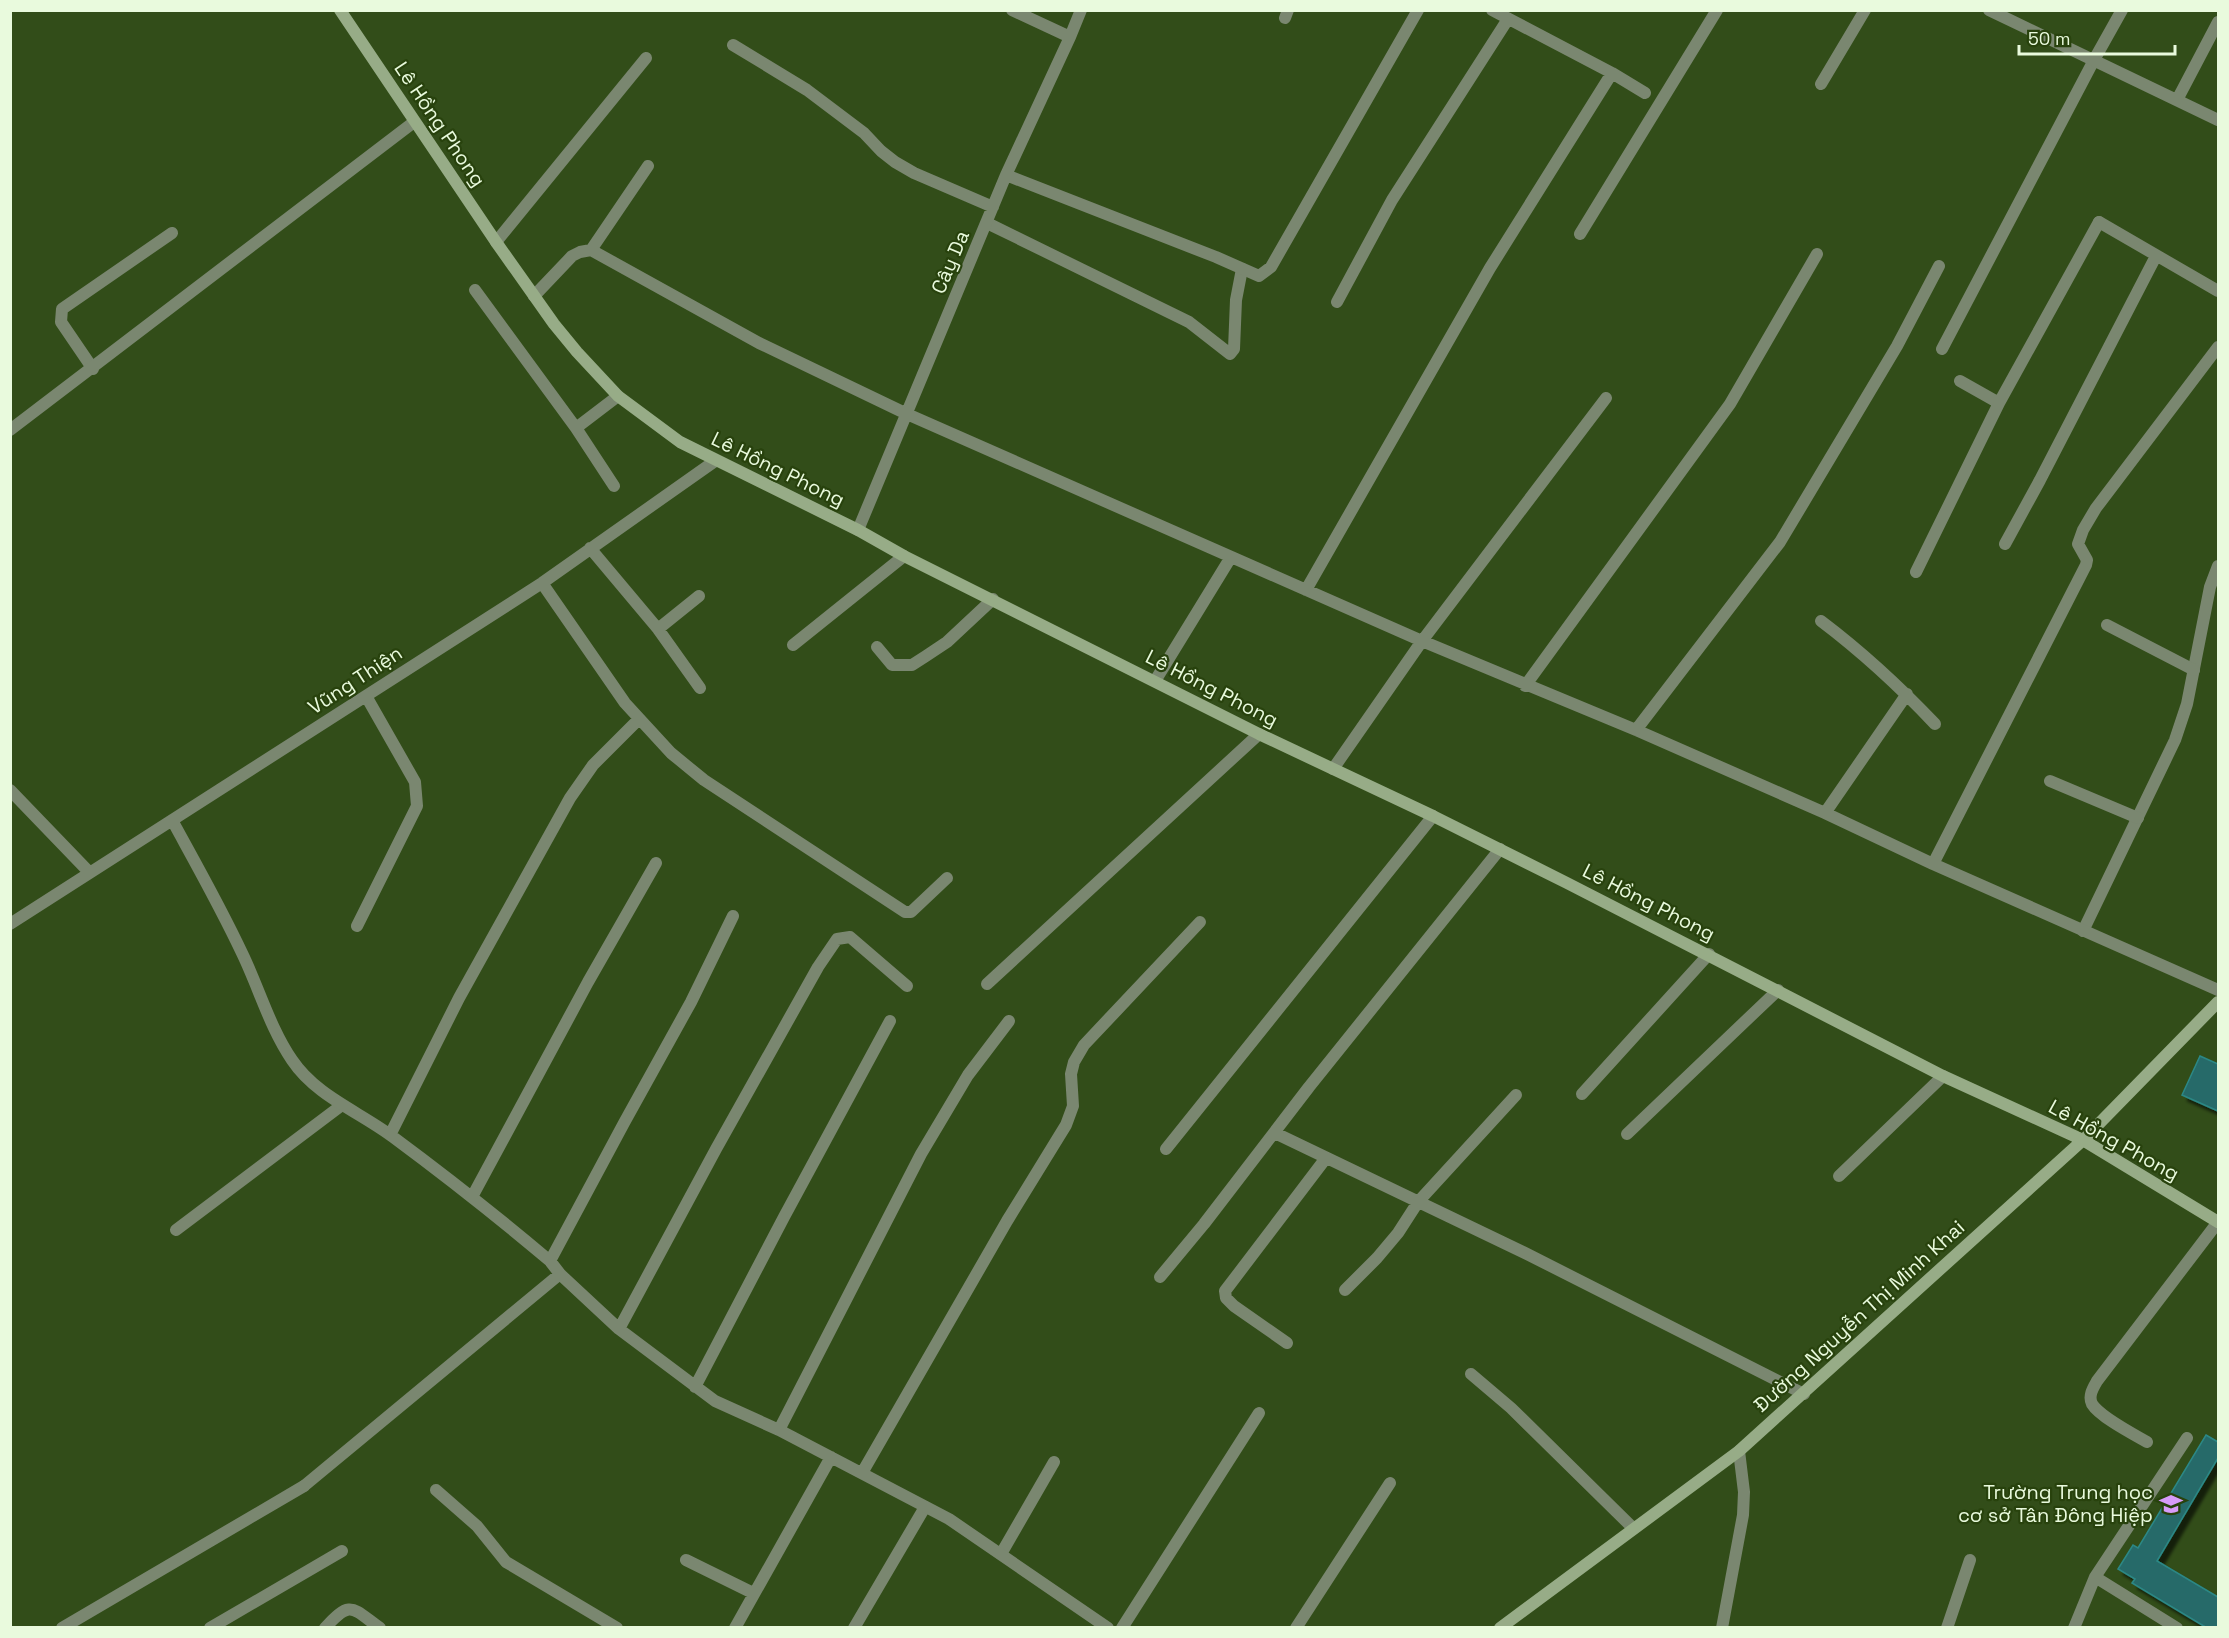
<svg xmlns="http://www.w3.org/2000/svg" width="2229" height="1638" viewBox="0 0 2229 1638" font-family="'Space Grotesk',sans-serif">
<defs>
<filter id="shadow"><feDropShadow dx="5.5" dy="5.5" stdDeviation="1.5" flood-color="#0009"/></filter>
</defs>
<rect width="100%" height="100%" fill="#324d19"/>
<path fill="#276b69" stroke="#2c8886" stroke-width="1.5" filter="url(#shadow)" d="M2200 1056 2218 1064V1111L2182 1095Z
M2206 1435 2218 1442V1458L2157 1561 2218 1597V1628H2207L2132 1583 2135 1579 2118 1569 2133 1545 2138 1548Z"/>
<g fill="none" stroke-linecap="round" stroke-linejoin="round">
<path stroke="#7a8770" stroke-width="12" d="M987 223 1189 322 1230 354 1234 349 1236 300 1242 269
M496 242 646 58
M475 290 576 428 618 396
M1942 349 2094 60
M93 369 61 322 62 309 172 233
M1960 381 1999 403
M576 428 614 486
M1916 572 1999 403 2099 222
M2083 931 2175 740 2187 704 2210 587 2218 566
M1582 1094 1709 954
M1627 1134 1778 990
M176 1230 342 1105
M1001 1554 1054 1462
M62 1628 304 1486
M210 1628 342 1551
M854 1628 925 1507
M1296 1628 1390 1483"/>
<path stroke="#7a8770" stroke-width="12" d="M1012 10 1070 37
M1492 10 1612 73 1645 93
M1989 10 2218 120
M1285 18 1288 10
M733 45 807 90 864 133 881 151 895 162 914 173 993 207
M2094 60 2122 10
M1821 84 1865 10
M2177 100 2218 22
M1006 175 1216 257 1259 276 1271 267 1418 10
M2099 222 2218 291
M1580 234 1717 10
M591 250 648 166
M534 296 572 256 580 252 591 250 759 343 907 414 1422 641 1636 730 1825 813 1933 864 2218 990
M1337 302 1392 200 1508 19
M10 430 414 122
M858 530 1006 175 1070 37 1081 10
M2005 544 2040 480 2156 256
M590 548 658 629 700 688
M542 583 625 703 671 753 704 780 905 912H911L947 878
M1306 590 1490 268 1612 73
M1821 621C1862 652 1899 686 1935 724
M2107 625 2194 670
M658 629 699 596
M793 645 904 556
M877 647 892 665H912L926 656 947 642 993 599
M1155 681 1231 557
M1525 686 1730 404 1817 254
M1636 730 1780 542 1897 346 1939 266
M1333 769 1422 641 1606 398
M2050 781 2138 818
M10 790 89 872
M1825 813 1907 694
M172 820C196 864 221 908 242 953 259 988 270 1028 292 1060 316 1096 360 1112 393 1137 447 1177 499 1218 550 1261L560 1274 619 1329 715 1401 779 1430 949 1519 1108 1628
M1933 864 2086 565 2087 560 2078 544 2083 530 2096 508 2218 347
M10 924 542 583 715 461
M357 926 417 806 415 782 366 696
M987 984 1259 734
M1275 1133 1525 1253 1804 1394
M390 1135 459 998 570 798 593 765 639 719
M1166 1149 1433 816
M1839 1176 1943 1076
M472 1197 588 982 656 863
M550 1261 624 1123 691 1002 733 916
M1160 1277 1204 1224 1309 1087 1500 849
M1345 1290 1377 1258 1398 1233 1418 1202 1516 1095
M619 1329 716 1149 818 967 837 939 850 937 907 986
M1287 1343 1234 1306 1226 1298 1225 1291 1326 1158
M1471 1374 1511 1408 1633 1528
M695 1387 784 1217 890 1021
M779 1430 921 1154 968 1075 1009 1021
M2147 1442C2133 1434 2100 1417 2092 1404 2088 1396 2093 1388 2097 1381L2218 1222
M862 1473 1007 1221 1066 1125 1073 1106 1071 1074 1074 1062 1084 1045 1200 922
M304 1486 560 1274
M436 1490 477 1526 506 1562 617 1628
M686 1560 753 1593
M2095 1577 2177 1628
M325 1628C351 1599 352 1608 380 1628
M735 1628 831 1457
M1122 1628 1259 1413
M1722 1628 1743 1515 1744 1492 1739 1451
M1947 1628 1970 1560
M2074 1628 2095 1577 2187 1438"/>
<path stroke="#97ac87" stroke-width="12" d="M340 10 496 242 554 324 577 352 618 396 680 442 858 530 904 556 1259 734 1433 816 1567 883 1943 1076 2083 1140 2218 1222
M1500 1628 1739 1451 2083 1140 2218 1002"/>
</g>
<defs>
<g id="school-bare" transform="scale(1.8)"><path d="M0-5L7-2L0 1L-7-2ZM-4 1L0 2.5L4 1V4Q0 6-4 4Z" fill="#d79bf9" stroke="#28420d" stroke-width="2.5" paint-order="stroke"/></g>
</defs>
<g fill-rule="evenodd">
<use href="#school-bare" x="2171" y="1504"/>
</g>
<g text-anchor="middle" dominant-baseline="central" stroke-width="4.5" stroke-linejoin="round" paint-order="stroke">
<g font-size="20" fill="#e9fadd" stroke="#28420d">
<text transform="translate(440 124) rotate(56)">Lê Hồng Phong</text>
<text transform="translate(950 262) rotate(-67)">Cây Da</text>
<text transform="translate(778 469) rotate(26)">Lê Hồng Phong</text>
<text transform="translate(355 680) rotate(-33)">Vũng Thiện</text>
<text transform="translate(1212 688) rotate(27)">Lê Hồng Phong</text>
<text transform="translate(1649 902) rotate(27)">Lê Hồng Phong</text>
<text transform="translate(2114 1140) rotate(29)">Lê Hồng Phong</text>
<text transform="translate(1859 1316) rotate(-42)">Đường Nguyễn Thị Minh Khai</text>
</g>
<g font-size="20" fill="#e9fadd" stroke="#28420d" text-anchor="end">
<text x="2153" y="1492">Trường Trung học<tspan x="2153" dy="23">cơ sở Tân Đông Hiệp</tspan></text>
</g>
</g>
<rect width="2229" height="1638" fill="none" stroke="#e9fadd" stroke-width="24"/>
<path d="M2019 45v9h156v-9" fill="none" stroke="#e9fadd" stroke-width="3"/>
<text x="2028" y="45" font-size="18" fill="#e9fadd" stroke="#28420d" stroke-width="4.5" paint-order="stroke">50 m</text>
</svg>
